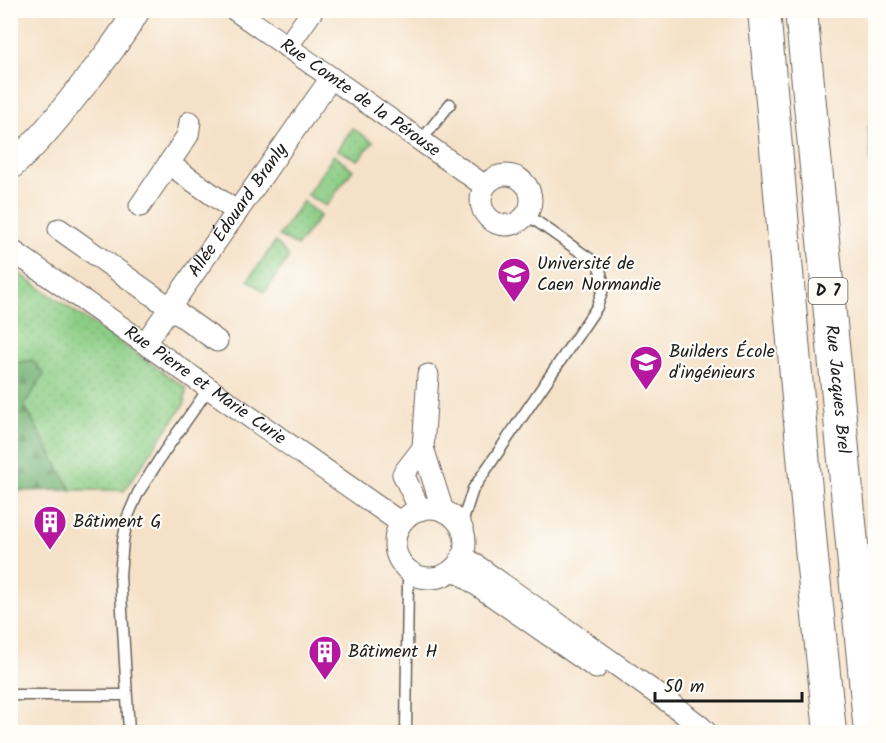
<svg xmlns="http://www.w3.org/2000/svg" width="886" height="743" viewBox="0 0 886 743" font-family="Kalam,sans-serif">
<defs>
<pattern id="grass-dots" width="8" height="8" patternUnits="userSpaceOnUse" patternTransform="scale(1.5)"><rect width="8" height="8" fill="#8ccd85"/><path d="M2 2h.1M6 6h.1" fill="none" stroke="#78af72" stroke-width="1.8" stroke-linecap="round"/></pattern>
<pattern id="forest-firs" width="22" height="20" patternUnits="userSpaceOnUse" patternTransform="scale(1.5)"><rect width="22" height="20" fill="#71b072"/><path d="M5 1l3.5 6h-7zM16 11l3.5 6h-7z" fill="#5c8e5d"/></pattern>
</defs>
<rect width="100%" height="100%" fill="#fdfcf7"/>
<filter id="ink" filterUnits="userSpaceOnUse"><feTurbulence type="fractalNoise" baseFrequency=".0167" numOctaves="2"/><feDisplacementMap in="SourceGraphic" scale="12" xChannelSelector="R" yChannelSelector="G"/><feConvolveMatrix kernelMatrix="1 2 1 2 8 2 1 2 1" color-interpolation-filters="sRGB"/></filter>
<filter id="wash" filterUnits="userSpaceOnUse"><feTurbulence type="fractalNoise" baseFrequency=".008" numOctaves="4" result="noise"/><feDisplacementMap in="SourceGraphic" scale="24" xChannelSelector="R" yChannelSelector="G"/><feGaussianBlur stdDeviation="1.35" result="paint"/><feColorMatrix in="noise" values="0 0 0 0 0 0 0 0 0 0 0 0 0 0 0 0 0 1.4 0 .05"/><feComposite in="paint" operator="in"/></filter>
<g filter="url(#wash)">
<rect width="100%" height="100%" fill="#f5e1c7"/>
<path fill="url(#grass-dots)" stroke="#547450" stroke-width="1.5" d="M875 125H876L875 204 868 127Z
M352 128 373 142 358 160 338 150Z
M334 155 353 170 326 206 307 195Z
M303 201 320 216 297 246 279 236Z
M275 242 279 245 289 257 265 292 248 280Z
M10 267 186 388 185 403 124 491 117 490H71L24 405 44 374 32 360 11 364Z"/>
<path fill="url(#forest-firs)" stroke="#466647" stroke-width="1.5" d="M32 360 44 374 24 405 71 490 11 491V364Z"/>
</g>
<g filter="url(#ink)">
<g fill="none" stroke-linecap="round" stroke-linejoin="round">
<g stroke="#686158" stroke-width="13">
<path id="service" d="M421 141 450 104
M461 526 473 489 597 307 604 286 599 265 526 214
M10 695H126
M129 732 120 575 123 541 128 516 138 493 164 452 209 388
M406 732 408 581 416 576"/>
</g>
<g stroke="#686158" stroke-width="23">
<g id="minor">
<path id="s1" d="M235 10 485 186"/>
<path d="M287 47 313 10"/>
<path d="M169 164 237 212"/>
<circle cx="506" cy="200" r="25"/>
<path d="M140 206 188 135 190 122"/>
<path d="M59 229 217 341"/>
<path id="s2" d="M10 249 401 523"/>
<path id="s3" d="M145 343 331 78"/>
<path d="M428 375 423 448 443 511"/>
<circle cx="430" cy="543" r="35"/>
<path d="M420 510 403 474 423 448"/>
<path d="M463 556 670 703 700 726 706 732"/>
<path d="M454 569 596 668"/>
</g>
</g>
<g stroke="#686158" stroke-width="28">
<path id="tertiary" d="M10 167C35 146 56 120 76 94 98 67 120 40 137 10"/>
</g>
<g stroke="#686158" stroke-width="34">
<g id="primary">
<path d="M764 10 812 558 830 732"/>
<path id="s4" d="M801 10 870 732"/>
</g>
</g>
<use href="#service" stroke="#fff" stroke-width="10"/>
<use href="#minor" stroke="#fff" stroke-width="21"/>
<use href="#tertiary" stroke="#fff" stroke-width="26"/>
<use href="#primary" stroke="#fff" stroke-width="32"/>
</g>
</g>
<defs>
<g id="university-pin" transform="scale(1.725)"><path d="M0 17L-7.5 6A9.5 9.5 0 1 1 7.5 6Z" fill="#b5179e" stroke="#fdfcf7"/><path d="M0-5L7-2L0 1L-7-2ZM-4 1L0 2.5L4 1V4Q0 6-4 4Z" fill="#fff"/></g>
<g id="building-pin" transform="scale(1.725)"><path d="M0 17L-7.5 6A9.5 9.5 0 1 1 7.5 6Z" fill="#b5179e" stroke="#fdfcf7"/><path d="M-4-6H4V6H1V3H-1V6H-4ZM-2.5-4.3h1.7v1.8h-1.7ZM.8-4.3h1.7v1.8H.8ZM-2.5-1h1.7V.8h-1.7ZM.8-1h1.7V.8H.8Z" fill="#fff"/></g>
</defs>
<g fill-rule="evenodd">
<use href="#university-pin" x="514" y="274"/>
<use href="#university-pin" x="646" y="362"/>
<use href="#building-pin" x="50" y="522"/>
<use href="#building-pin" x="325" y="652"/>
</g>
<g text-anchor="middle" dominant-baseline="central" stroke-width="4.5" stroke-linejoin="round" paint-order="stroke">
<rect fill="#fdfcf7" stroke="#605f5e" stroke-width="1.5" x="808.5" y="278" width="39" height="26" rx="4.5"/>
<g font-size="16" font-weight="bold" fill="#1c1c1c">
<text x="828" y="291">D 7</text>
</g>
<g font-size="18" fill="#1c1c1c" stroke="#fdfcf7">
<text stroke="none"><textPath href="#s1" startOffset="153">Rue Comte de la Pérouse</textPath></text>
<text stroke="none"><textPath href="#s3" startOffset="162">Allée Édouard Branly</textPath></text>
<text stroke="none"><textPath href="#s2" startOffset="238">Rue Pierre et Marie Curie</textPath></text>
<text stroke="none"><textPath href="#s4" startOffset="381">Rue Jacques Brel</textPath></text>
</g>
<g font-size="18" fill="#1c1c1c" stroke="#fdfcf7" text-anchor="start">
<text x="537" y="264">Université de<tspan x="537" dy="21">Caen Normandie</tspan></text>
<text x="669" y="352">Builders École<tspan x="669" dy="21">d'ingénieurs</tspan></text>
<text x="73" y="522">Bâtiment G</text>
<text x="348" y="652">Bâtiment H</text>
</g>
</g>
<rect width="886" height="743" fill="none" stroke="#fdfcf7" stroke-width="36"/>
<path d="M655 692v9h147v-9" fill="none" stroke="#1c1c1c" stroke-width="3"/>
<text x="664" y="692" font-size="18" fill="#1c1c1c" stroke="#fdfcf7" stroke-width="4.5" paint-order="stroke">50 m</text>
</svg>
